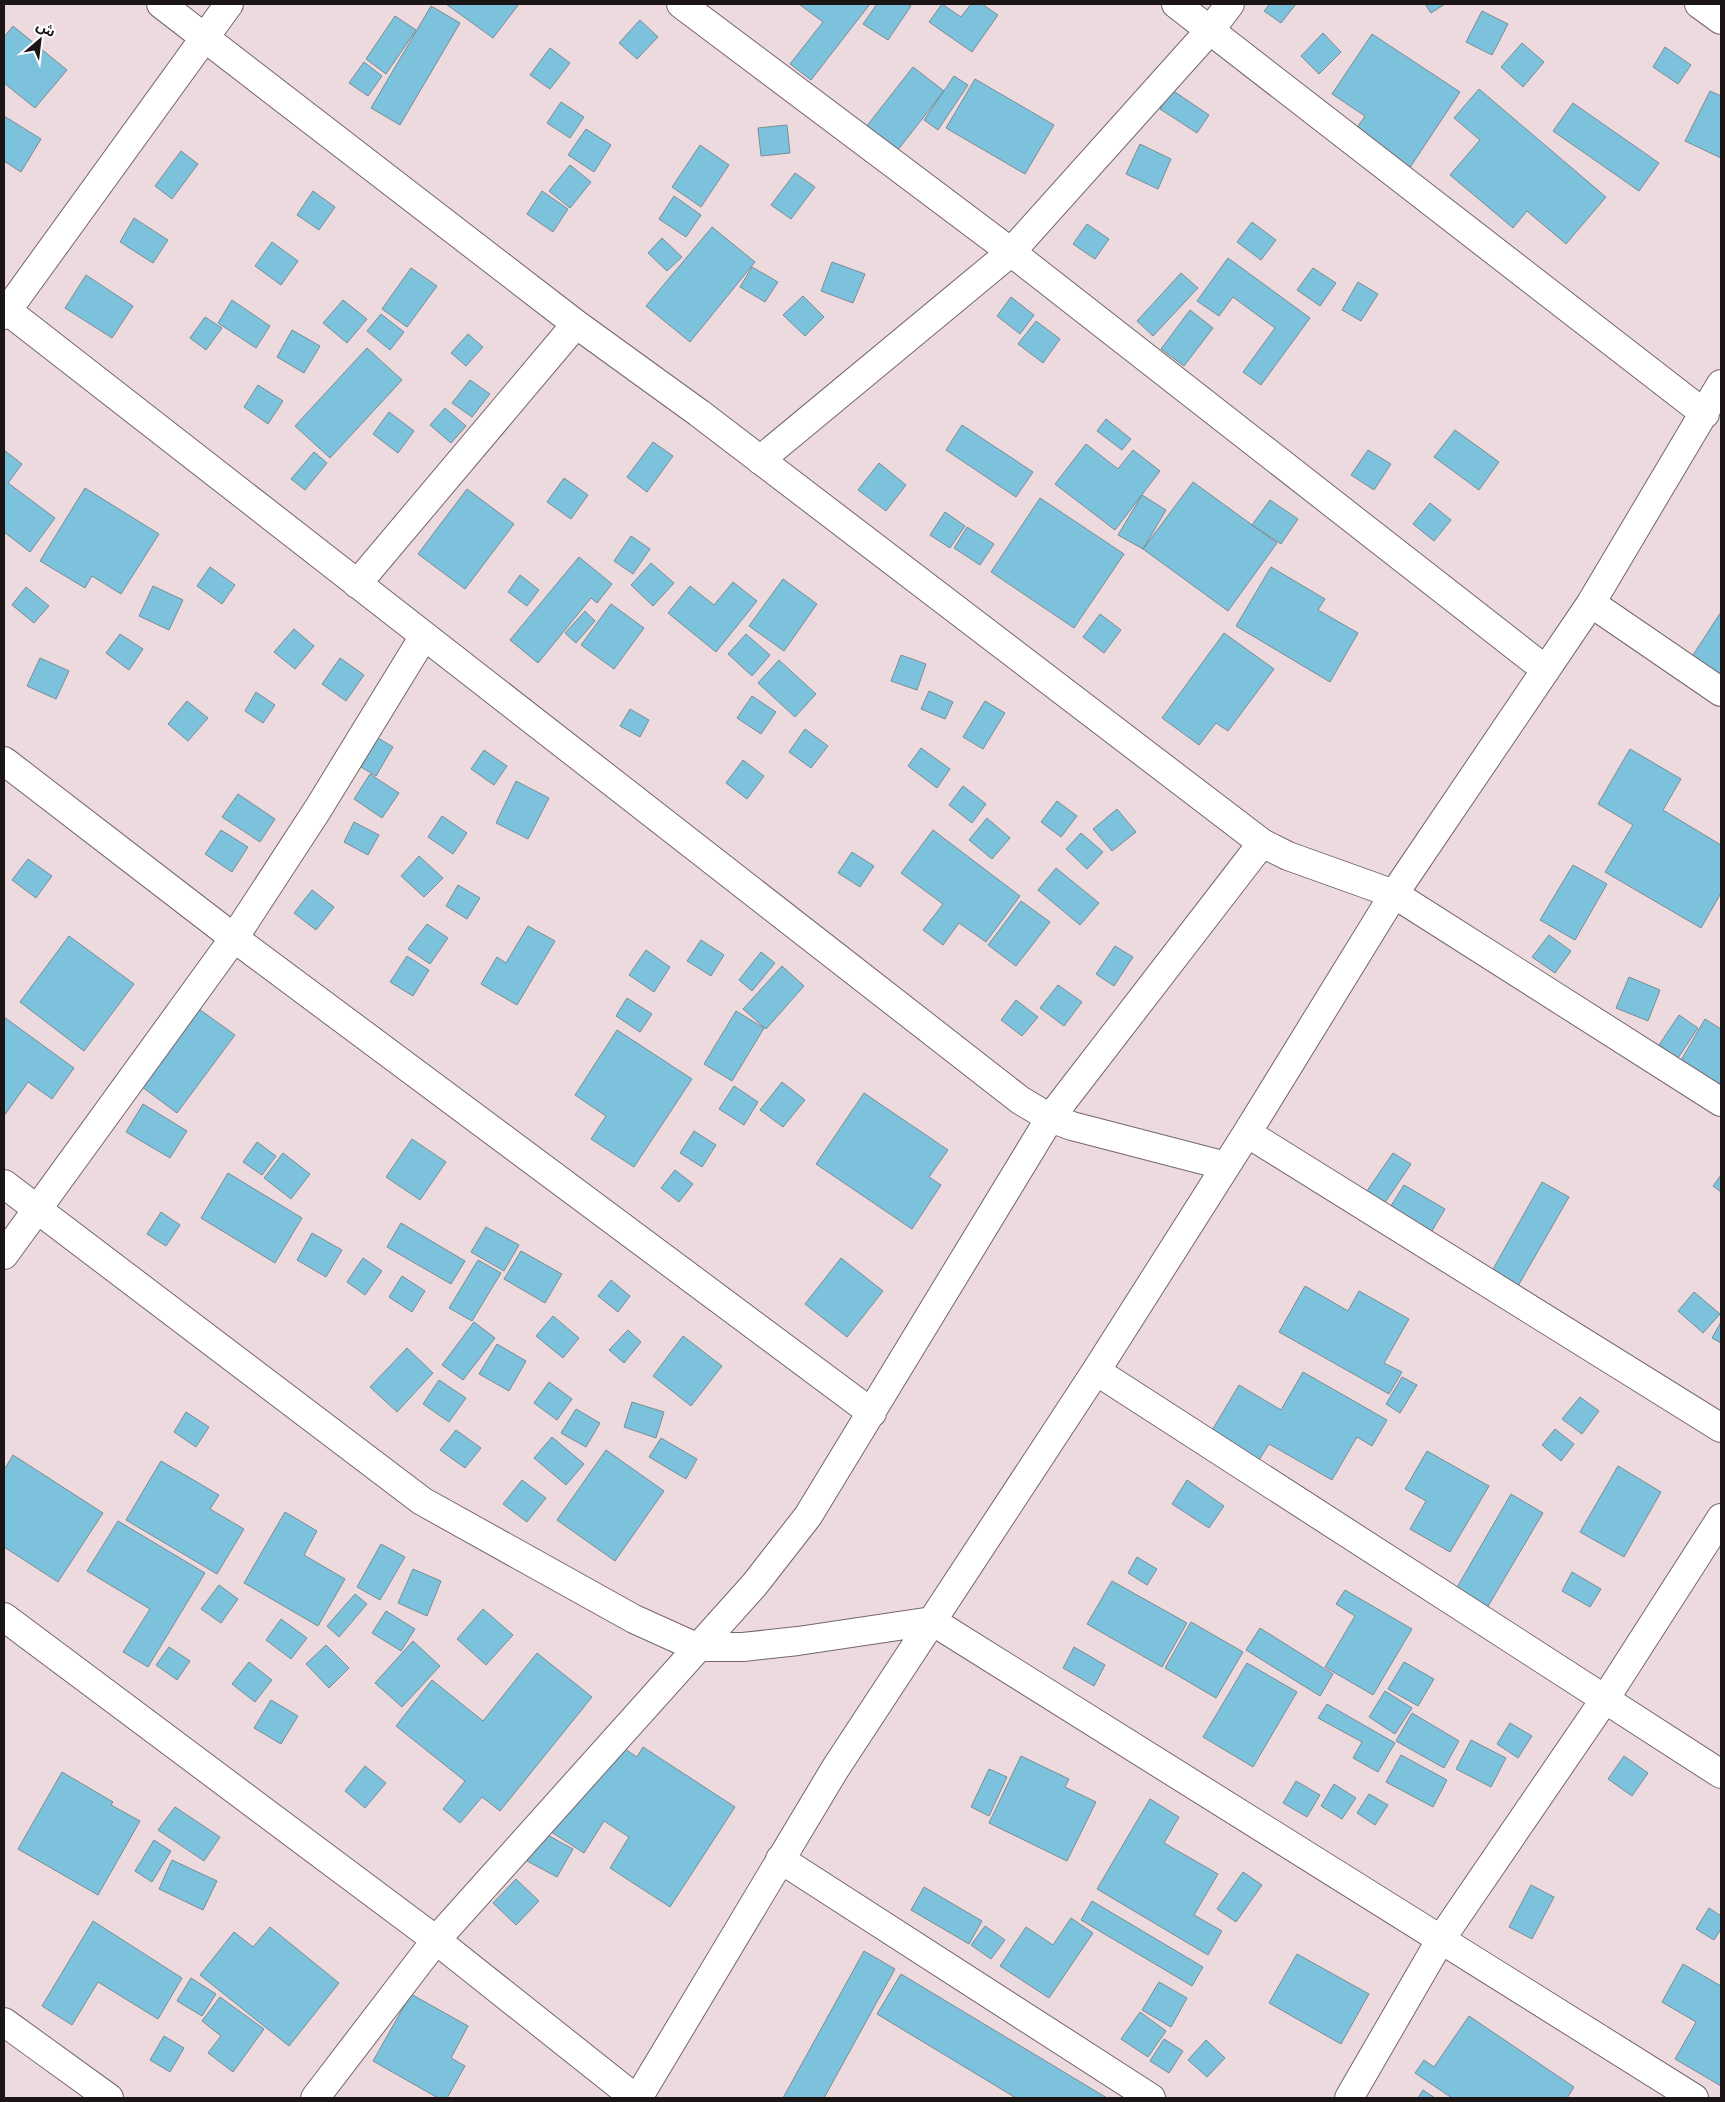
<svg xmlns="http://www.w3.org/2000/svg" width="1725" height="2102" viewBox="0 0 1725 2102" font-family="'Space Grotesk','Noto Sans Arabic',sans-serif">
<rect width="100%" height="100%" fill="#ecdadf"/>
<path fill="#7dc2dd" stroke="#7c8c92" d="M446 4H519L493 38Z
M799 4H870L811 80 790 64 823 22Z
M877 4H907L911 6 888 40 863 24Z
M942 4 961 17 971 4H982L998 15 972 52 929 22Z
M1270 4H1296L1281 23 1264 11Z
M1425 4H1445L1431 13Z
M431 6 460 23 400 125 371 108Z
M1482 11 1508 24 1492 55 1466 42Z
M395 16 416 30 386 74 366 59Z
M640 20 658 37 637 59 619 43Z
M13 26 67 70 35 108 4 83V37Z
M1323 33 1341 52 1319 74 1301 56Z
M1372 34 1460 92 1409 169 1354 132 1365 116 1332 94Z
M1522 43 1544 62 1523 87 1501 67Z
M1665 47 1691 65 1678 84 1653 67Z
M550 48 570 63 550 89 530 75Z
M364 62 382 76 368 96 349 83Z
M913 67 944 91 897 151 866 127Z
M954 76 968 85 938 130 924 120Z
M975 79 1054 125 1025 174 946 128Z
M1479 89 1606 197 1566 244 1527 211 1513 228 1450 175 1480 140 1454 118Z
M1172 90 1209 115 1197 133 1160 109Z
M1710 91 1721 96V158L1685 141Z
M561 102 584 117 570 138 547 123Z
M1573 103 1659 163 1639 191 1553 131Z
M4 116 41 139 21 172 4 161Z
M787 125 790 153 761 156 758 128Z
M586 129 611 145 594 172 568 155Z
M1140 144 1171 159 1158 189 1126 174Z
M700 145 729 165 701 207 672 187Z
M181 151 198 164 172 199 155 186Z
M570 165 591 182 570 208 549 191Z
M795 173 815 187 791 219 771 205Z
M313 191 335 207 319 230 297 215Z
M542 191 568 209 553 232 527 214Z
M674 196 701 215 686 237 659 219Z
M134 218 168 240 153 263 120 242Z
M1252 222 1276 240 1261 260 1237 242Z
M1087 224 1109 239 1095 259 1073 244Z
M712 227 755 262 690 342 646 306Z
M662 238 682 257 667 271 648 253Z
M272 242 298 261 281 285 255 266Z
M1228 258 1310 318 1261 385 1243 372 1275 328 1233 297 1219 316 1197 301Z
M832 262 865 274 853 303 821 291Z
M752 267 778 282 765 302 740 287Z
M411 268 437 286 407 327 382 309Z
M1313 268 1336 283 1320 306 1297 290Z
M1181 273 1198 288 1153 336 1137 321Z
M86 275 133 306 112 338 65 308Z
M1358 282 1378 294 1361 321 1342 310Z
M803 296 824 317 805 336 783 315Z
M1011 297 1034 315 1020 334 997 316Z
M232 300 270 326 256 348 218 323Z
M343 300 367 319 347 343 323 323Z
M1190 310 1213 328 1184 366 1161 349Z
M381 314 404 332 390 350 367 331Z
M205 317 222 328 206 350 190 338Z
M1036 321 1060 339 1043 363 1018 344Z
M292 330 320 346 304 373 277 357Z
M468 334 483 347 466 366 451 353Z
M367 348 402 380 330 458 295 426Z
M470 380 490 394 472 417 452 403Z
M258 385 283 401 268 424 244 407Z
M445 408 466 426 451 443 430 425Z
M389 412 414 431 398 453 373 434Z
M1106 419 1131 439 1122 450 1097 431Z
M962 425 1033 472 1016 497 946 450Z
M1455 430 1499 462 1479 490 1434 457Z
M653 442 673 456 647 492 627 477Z
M1086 444 1118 469 1133 450 1160 471 1115 530 1055 484Z
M4 450 22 464 8 483 55 518 30 552 4 532Z
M1368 450 1391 464 1374 490 1351 475Z
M314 452 327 463 305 490 291 479Z
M879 463 906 485 886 511 858 490Z
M564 478 588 495 571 519 547 502Z
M1193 482 1277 543 1228 611 1143 549Z
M85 488 159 534 121 594 92 576 85 588 40 561Z
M467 489 514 524 465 589 418 554Z
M1142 495 1166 510 1143 549 1118 535Z
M1040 498 1124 554 1074 628 991 572Z
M1270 500 1298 519 1281 544 1252 525Z
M1430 503 1451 520 1434 541 1413 524Z
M945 512 965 526 950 548 930 535Z
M967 527 994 544 980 565 954 548Z
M631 536 650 549 633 574 614 561Z
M579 557 612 584 597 603 591 598 538 663 510 640Z
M651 563 674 583 653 606 631 585Z
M210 567 235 585 222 604 197 586Z
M1271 567 1325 599 1318 610 1358 633 1330 682 1236 626Z
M520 575 539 590 527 606 508 592Z
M783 579 817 604 784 651 749 626Z
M733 582 757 601 716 652 668 613 690 586 714 605Z
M153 586 183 600 169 630 139 616Z
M26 587 49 606 34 623 12 605Z
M611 604 644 628 614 669 581 645Z
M585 611 595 621 576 643 565 633Z
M1721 612V702L1680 675Z
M1100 614 1121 630 1104 653 1083 637Z
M294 629 314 646 295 669 274 652Z
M1224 633 1274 669 1228 731 1216 723 1199 745 1162 718Z
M120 634 143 649 129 670 106 653Z
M746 634 770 655 752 676 728 654Z
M901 655 926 664 917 690 891 681Z
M40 658 69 671 56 699 27 686Z
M340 658 364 675 346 701 322 684Z
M779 660 816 694 795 717 758 683Z
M929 691 953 702 945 719 921 709Z
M256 692 275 705 263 723 245 711Z
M752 696 776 712 761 734 737 718Z
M187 701 208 718 188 741 168 724Z
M985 701 1005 713 983 749 963 737Z
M630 709 649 720 640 737 620 726Z
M805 729 828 746 811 768 789 752Z
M378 738 393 747 376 776 361 767Z
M921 748 950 769 937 788 908 766Z
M1630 749 1681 779 1663 810 1721 845V893L1701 928 1605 872 1633 825 1598 804Z
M484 750 507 766 494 785 471 769Z
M743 760 764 776 747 799 726 783Z
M370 774 399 793 382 818 354 799Z
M516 781 549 798 528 839 496 823Z
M963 786 986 804 972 823 949 805Z
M238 794 275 819 260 842 222 817Z
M1057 801 1077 816 1061 837 1041 822Z
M1117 809 1136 832 1112 851 1093 829Z
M442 816 467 833 453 854 428 837Z
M987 818 1010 838 992 859 969 840Z
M354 822 379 835 368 855 344 842Z
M221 830 248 847 232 872 205 854Z
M933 830 1020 896 986 942 959 923 943 945 923 930 943 904 901 873Z
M1081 833 1103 852 1087 869 1066 849Z
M852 852 874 866 860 887 838 873Z
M419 856 443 878 424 897 401 876Z
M28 859 52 876 36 898 12 880Z
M1573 865 1607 884 1575 940 1540 920Z
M1056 868 1099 903 1080 925 1038 890Z
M458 885 480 898 467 919 446 906Z
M312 890 334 907 316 930 294 913Z
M1021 901 1050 922 1016 966 988 945Z
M427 924 448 938 430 964 408 949Z
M528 926 555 941 517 1005 481 984 497 957 506 963Z
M1549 935 1571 951 1555 973 1532 957Z
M69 936 134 984 84 1051 20 1002Z
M701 940 724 955 711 976 687 961Z
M1115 946 1133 957 1114 986 1096 974Z
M646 950 670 967 654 992 629 975Z
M761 952 775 963 752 991 739 980Z
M407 956 429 970 413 996 390 982Z
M782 966 804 986 766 1029 743 1009Z
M1629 977 1660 990 1648 1021 1616 1008Z
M1058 985 1082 1002 1064 1026 1040 1008Z
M627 998 652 1014 640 1032 616 1016Z
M1016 1000 1038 1017 1022 1036 1001 1020Z
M192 1004 235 1035 177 1113 134 1081Z
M736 1011 764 1028 732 1081 704 1064Z
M1679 1015 1698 1028 1678 1058 1659 1045Z
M4 1017 74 1068 52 1099 28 1082 4 1116Z
M1705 1019 1721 1029V1092L1677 1067Z
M617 1030 692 1079 634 1167 591 1139 606 1116 575 1095Z
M782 1082 805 1100 783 1127 760 1110Z
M734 1086 758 1102 744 1125 719 1109Z
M864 1093 948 1150 929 1177 941 1185 912 1229 816 1164Z
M143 1104 187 1131 170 1158 126 1132Z
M694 1131 716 1145 702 1167 680 1153Z
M412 1139 446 1162 420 1200 386 1177Z
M257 1142 276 1156 262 1175 243 1162Z
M283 1153 310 1174 291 1199 264 1178Z
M1393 1153 1411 1164 1378 1213 1360 1201Z
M675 1170 693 1184 679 1202 661 1188Z
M228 1173 302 1218 275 1263 201 1218Z
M1721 1175V1192L1713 1186Z
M1542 1182 1569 1197 1514 1293 1488 1278Z
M1404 1185 1445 1209 1426 1241 1384 1217Z
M161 1212 180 1225 166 1246 147 1234Z
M401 1223 465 1261 451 1284 387 1247Z
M486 1227 519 1245 504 1271 471 1252Z
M312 1233 342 1250 326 1277 297 1260Z
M521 1251 562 1274 545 1303 504 1279Z
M363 1258 382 1271 365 1295 347 1282Z
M841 1258 883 1291 847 1337 805 1304Z
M478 1260 501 1273 472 1321 449 1308Z
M402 1276 425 1291 412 1312 389 1297Z
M611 1280 630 1296 618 1312 598 1296Z
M1305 1286 1348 1311 1359 1291 1409 1319 1384 1363 1402 1372 1389 1394 1279 1332Z
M1694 1292 1720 1314 1703 1333 1678 1311Z
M553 1316 579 1338 563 1358 536 1336Z
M474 1322 495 1338 463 1380 442 1365Z
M1721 1322V1343L1712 1338Z
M628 1330 641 1342 624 1363 609 1350Z
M683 1336 722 1366 691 1406 653 1376Z
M497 1344 526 1361 509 1391 479 1374Z
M407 1348 433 1373 397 1412 370 1387Z
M1303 1372 1387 1420 1372 1446 1357 1437 1332 1480 1269 1444 1259 1460 1211 1432 1239 1385 1281 1410Z
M1402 1377 1417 1385 1400 1413 1386 1404Z
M439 1380 466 1398 449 1422 423 1404Z
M549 1382 572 1399 557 1420 534 1403Z
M1580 1397 1599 1411 1582 1434 1562 1419Z
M632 1402 664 1412 656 1438 624 1427Z
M576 1409 600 1423 586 1447 561 1433Z
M186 1412 209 1427 196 1447 174 1432Z
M1555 1429 1574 1444 1561 1461 1542 1445Z
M456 1430 481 1448 465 1468 440 1450Z
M552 1437 584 1464 566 1485 534 1458Z
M661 1438 697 1459 686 1479 649 1457Z
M606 1450 664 1491 615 1561 557 1520Z
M1427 1451 1489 1486 1450 1552 1410 1529 1426 1501 1405 1489Z
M13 1455 103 1513 58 1582 4 1547V1470Z
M161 1461 219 1495 210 1509 244 1529 217 1574 126 1520Z
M1618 1466 1661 1492 1624 1557 1580 1532Z
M522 1480 546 1498 527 1522 503 1504Z
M1187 1480 1224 1506 1209 1528 1172 1504Z
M1511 1494 1543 1513 1487 1608 1456 1589Z
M285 1512 317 1531 304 1555 345 1579 318 1626 244 1583Z
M118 1521 205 1573 148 1667 123 1652 150 1609 87 1571Z
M381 1544 405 1557 380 1600 357 1587Z
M1137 1557 1157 1569 1147 1585 1128 1573Z
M413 1569 441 1581 427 1616 398 1603Z
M1572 1572 1601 1589 1590 1607 1562 1591Z
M1112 1581 1187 1623 1162 1667 1087 1624Z
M219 1585 238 1599 221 1623 201 1609Z
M1345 1590 1412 1629 1373 1695 1325 1667 1355 1616 1336 1604Z
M355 1594 367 1604 339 1637 327 1626Z
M483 1609 513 1635 486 1665 457 1639Z
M386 1611 415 1629 401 1651 372 1633Z
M281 1619 307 1638 291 1659 266 1640Z
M1191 1622 1243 1652 1216 1698 1165 1668Z
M1260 1628 1333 1674 1320 1696 1246 1650Z
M413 1641 440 1666 402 1707 375 1683Z
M326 1645 349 1668 329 1688 306 1664Z
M169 1647 190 1661 177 1680 156 1665Z
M1074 1647 1105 1665 1094 1686 1063 1668Z
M537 1653 592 1697 500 1811 482 1797 460 1823 443 1809 465 1781 396 1726 432 1680 483 1721Z
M249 1662 272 1680 255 1702 232 1684Z
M1404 1662 1434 1679 1418 1706 1388 1689Z
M1247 1663 1297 1692 1253 1767 1203 1737Z
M1385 1691 1412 1708 1395 1734 1369 1717Z
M271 1700 298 1716 281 1744 254 1728Z
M1327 1704 1395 1743 1378 1772 1353 1758 1362 1742 1318 1718Z
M1412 1713 1459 1741 1444 1768 1396 1741Z
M1510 1723 1532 1736 1518 1758 1497 1744Z
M608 1738 637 1757 643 1747 735 1807 670 1907 610 1868 629 1837 604 1821 584 1853 548 1830Z
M1471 1740 1506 1758 1491 1787 1456 1769Z
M1401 1755 1447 1780 1433 1807 1386 1782Z
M1021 1756 1069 1779 1065 1787 1096 1802 1067 1861 989 1823Z
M1624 1756 1648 1773 1632 1796 1608 1779Z
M365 1766 386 1783 365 1808 345 1791Z
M989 1769 1007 1777 989 1816 971 1807Z
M62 1772 113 1802 111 1805 140 1821 98 1895 18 1849Z
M1296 1781 1320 1795 1307 1817 1283 1803Z
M1334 1784 1356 1798 1342 1819 1321 1806Z
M1369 1794 1388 1805 1375 1825 1357 1813Z
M1150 1799 1179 1817 1164 1843 1218 1874 1194 1915 1222 1931 1208 1955 1097 1889Z
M175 1807 220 1837 204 1861 158 1830Z
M542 1832 573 1849 557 1877 527 1861Z
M154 1840 171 1851 152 1882 135 1871Z
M172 1860 217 1881 203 1910 159 1889Z
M1243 1872 1262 1885 1236 1922 1217 1909Z
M516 1879 539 1901 516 1925 493 1903Z
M1531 1885 1554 1897 1532 1939 1509 1927Z
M924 1887 982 1921 969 1944 911 1910Z
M1092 1901 1203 1967 1192 1986 1081 1920Z
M1709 1908 1721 1916V1929L1714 1940 1696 1929Z
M1071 1918 1093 1933 1049 1998 1000 1966 1026 1927 1053 1945Z
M93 1921 182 1978 158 2019 98 1982 72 2025 42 2006Z
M985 1926 1005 1940 991 1959 971 1945Z
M270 1927 339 1983 289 2046 200 1975 234 1932 253 1947Z
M864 1951 895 1969 824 2098H783Z
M1297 1954 1369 1994 1341 2044 1269 2003Z
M1683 1964 1721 1986V2086L1675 2059 1696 2022 1662 2002Z
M901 1974 1107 2098H1016L877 2014Z
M191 1978 216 1994 202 2016 177 2001Z
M1159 1982 1187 1998 1171 2027 1142 2010Z
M411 1994 468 2026 451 2058 465 2066 447 2098H438L373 2061Z
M220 1997 264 2029 233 2072 208 2053 221 2036 202 2021Z
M1140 2012 1166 2031 1148 2057 1121 2039Z
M1469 2016 1574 2087 1567 2098H1452L1415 2073 1424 2060 1434 2067Z
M164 2036 184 2048 170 2072 150 2060Z
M1164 2039 1183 2051 1169 2073 1150 2061Z
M1206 2040 1225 2058 1207 2077 1188 2060Z
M1423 2090 1435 2098H1418Z"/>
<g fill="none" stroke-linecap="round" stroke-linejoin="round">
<g stroke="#76666a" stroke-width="30">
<path id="minor" d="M161 4 576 324 699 413 1262 843 1288 856 1394 894 1721 1102
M681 4 1011 252 1546 670
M1176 4 1705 414
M1699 4 1721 20
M4 308 1020 1100 1050 1118 1072 1126 1226 1166
M4 315 229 4
M760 460 1011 252 1211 29 1230 4
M357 584 576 324
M1591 603 1721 692
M4 761 234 938 872 1413
M1247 1133 1721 1428
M4 1184 422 1501 634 1619 696 1647H743L798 1641 932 1621 1694 2098
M4 1255 234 938 318 809 424 636
M1096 1371 1721 1774
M4 1617 436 1940 635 2098
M780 1859 1151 2098
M4 2022 109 2098
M315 2098 436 1940 755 1584 808 1516 1050 1118 1262 843
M638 2098 835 1769 1096 1371 1247 1133 1394 894 1591 603 1721 384
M1349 2098 1441 1939 1605 1699 1721 1518"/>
</g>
<use href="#minor" stroke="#fff" stroke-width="28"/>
</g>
<rect width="1725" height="2102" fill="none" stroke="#1b1516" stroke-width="10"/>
<g transform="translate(40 40) rotate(28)" stroke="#ffffff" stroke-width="4" paint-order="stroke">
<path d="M0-4L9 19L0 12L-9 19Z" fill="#1b1516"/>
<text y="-8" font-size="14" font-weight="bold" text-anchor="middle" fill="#1b1516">ش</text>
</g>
</svg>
